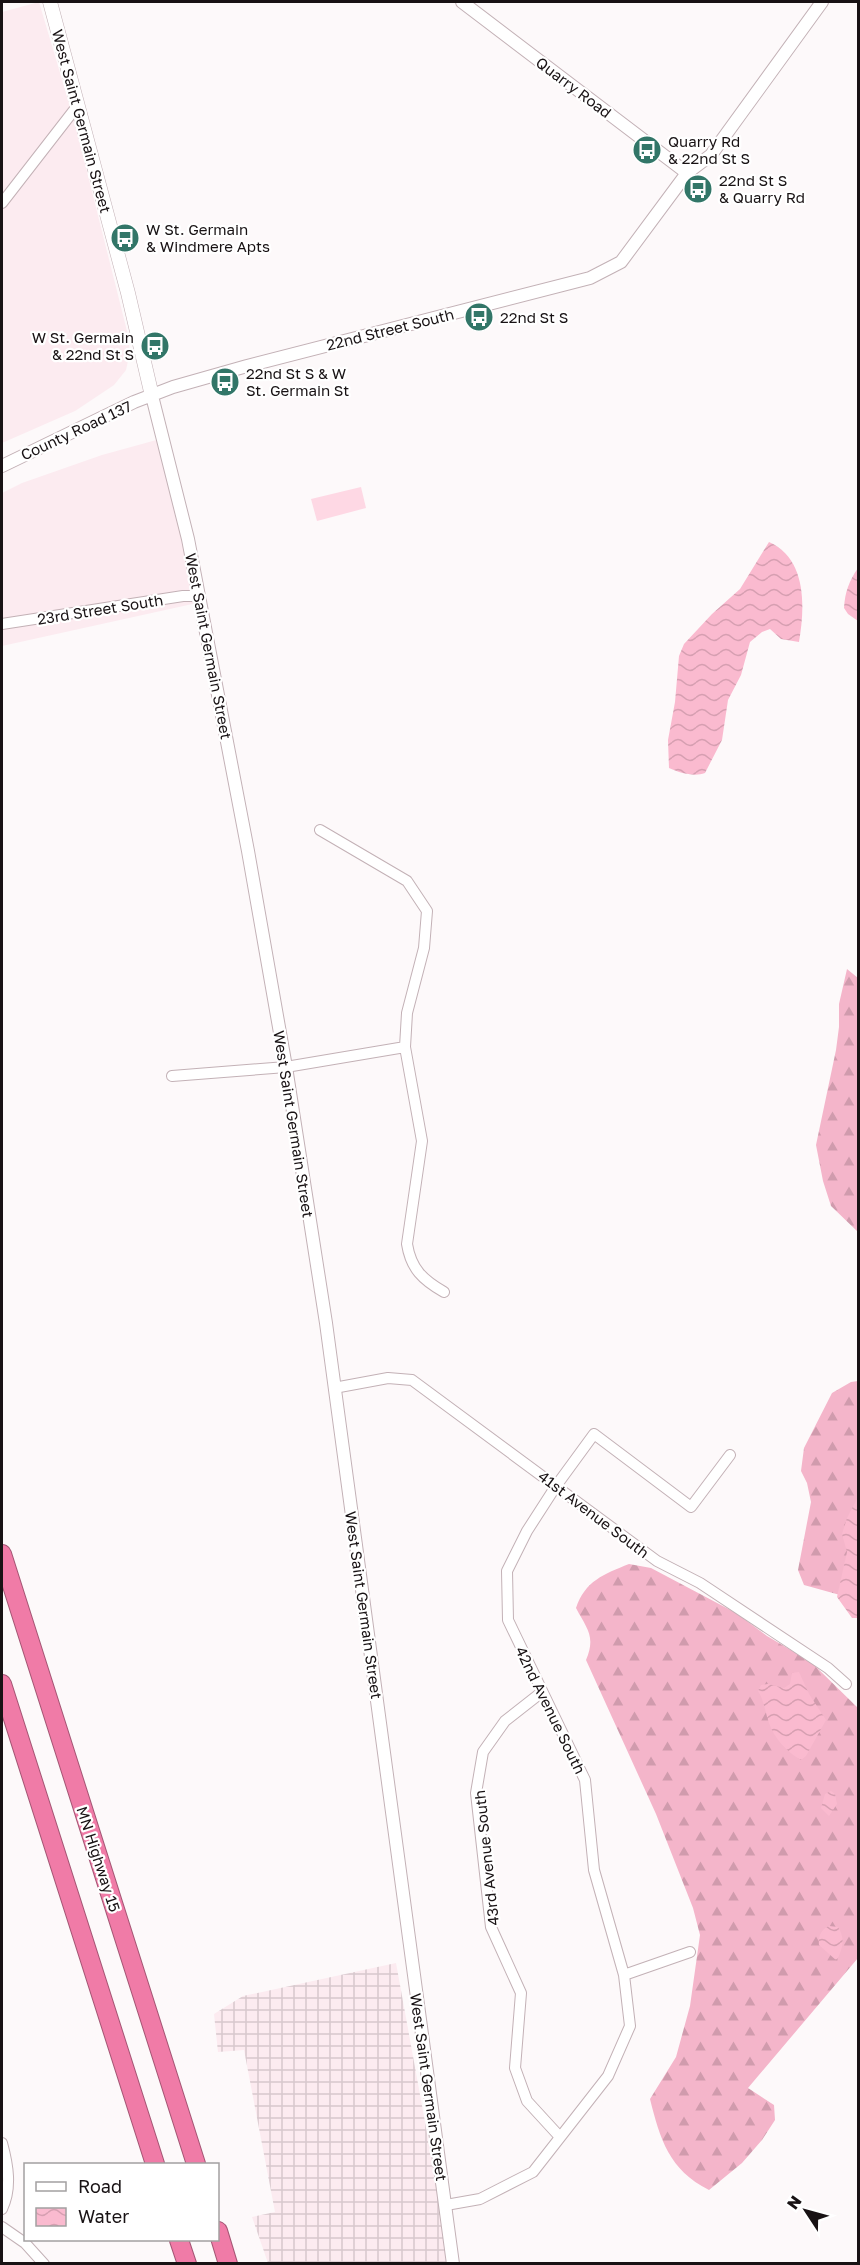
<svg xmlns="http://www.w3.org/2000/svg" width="860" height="2265" viewBox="0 0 860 2265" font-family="'Golos Text',sans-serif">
<defs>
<pattern id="industrial-grid" width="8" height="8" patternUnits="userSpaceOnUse" patternTransform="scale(1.5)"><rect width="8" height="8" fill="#fcebf0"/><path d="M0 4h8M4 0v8" fill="none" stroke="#d7c8cd"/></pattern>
<pattern id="forest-firs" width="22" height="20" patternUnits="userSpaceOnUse" patternTransform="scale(1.5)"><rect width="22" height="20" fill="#f4b5ca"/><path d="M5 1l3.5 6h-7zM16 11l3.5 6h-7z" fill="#d09bad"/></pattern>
<pattern id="water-waves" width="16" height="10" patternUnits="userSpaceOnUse" patternTransform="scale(1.5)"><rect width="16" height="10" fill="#fabacf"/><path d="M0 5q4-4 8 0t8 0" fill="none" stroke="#d69fb1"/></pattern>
</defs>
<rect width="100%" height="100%" fill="#fdf9fa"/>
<path fill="#fcebf0" d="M39 2 74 120 127 331 130 352 126 370 114 385 75 411 2 443V12Z
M160 439 197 603 2 646V493L22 483 102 455Z"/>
<path fill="url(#industrial-grid)" d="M396 1963 435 2177 447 2263H268L252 2217 275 2212 244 2050 218 2052 214 2014 243 1996Z"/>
<path fill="#fed8e4" d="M361 487 366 508 317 521 311 499Z"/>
<path fill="url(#forest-firs)" d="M847 969 858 978V1232L831 1206 823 1181 816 1145 836 1050 839 1027V1004Z
M858 1381V1600L804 1585 798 1570 811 1502 807 1483 801 1471 804 1448 832 1393 851 1382Z
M629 1564 651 1568 736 1613 767 1636 811 1662 858 1708V1958L748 2088 774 2105 775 2120 762 2140 742 2163 709 2190C669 2170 660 2139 650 2099L676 2057 690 2006 700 1935 693 1908 656 1814 586 1660C596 1636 587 1629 576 1608 585 1581 604 1574 629 1564Z"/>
<path fill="url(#water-waves)" d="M769 542C807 559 805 607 799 642L781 639 770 629 762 632 750 642 741 675 728 700 722 740 705 773C694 777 680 773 669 768L668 740 675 702 679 656 684 644 712 614 740 589Z
M858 568V621L848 614 844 608C845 592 849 581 858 568Z
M858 1497V1618H852L837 1597 847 1552 842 1534 847 1518Z
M799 1672 809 1694 826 1720 806 1756 801 1760C787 1752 774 1738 769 1723 765 1712 764 1700 758 1691L761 1685 768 1684 784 1688 790 1684 792 1673Z
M831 1791 835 1794 837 1804 829 1816 821 1808 825 1794Z
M829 1926 838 1927C846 1940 842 1948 837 1961L819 1945C818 1937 821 1929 829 1926Z"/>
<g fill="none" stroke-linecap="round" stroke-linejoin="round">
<g stroke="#c3b1b6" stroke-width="12">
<path id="minor" d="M2 203 78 105
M2 624 183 596H200
M320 830 407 881 427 911 424 948 407 1013 405 1047 422 1141 407 1244C411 1269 423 1280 444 1292
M172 1076 286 1067 405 1047
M334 1388 388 1378 412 1380 657 1561 700 1583 828 1668 846 1684
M542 1692 505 1721 483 1752 476 1793 491 1927 521 1993 515 2068 527 2101 560 2137
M624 1975 690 1952
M2 2143C8 2165 12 2188 2 2209
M446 2205 480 2199 533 2172 608 2076 630 2026 624 1975 594 1870 585 1780 508 1620 507 1571 527 1531 556 1486 594 1434 691 1507 730 1455
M2 2227 25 2243 44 2264"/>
</g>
<g stroke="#c3b1b6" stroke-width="14">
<path id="tertiary" d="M462 2 687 173
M152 396 188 539 248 851 286 1067 326 1323 453 2264
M2 466 134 402 173 387 247 366 590 278 621 262 687 173 711 155 822 2"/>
</g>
<g stroke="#c3b1b6" stroke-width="15">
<path id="secondary" d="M50 2 128 293 152 396"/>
</g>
<g stroke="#a45674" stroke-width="20">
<path id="motorway" d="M2 1554 196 2164
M2 1684 155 2164
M218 2231 228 2264
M179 2240 187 2264"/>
</g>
<use href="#minor" stroke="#fff" stroke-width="10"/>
<use href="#tertiary" stroke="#fff" stroke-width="12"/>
<use href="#secondary" stroke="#fff" stroke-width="14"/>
<use href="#motorway" stroke="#f07ba7" stroke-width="18"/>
</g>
<defs>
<g id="bus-disc" transform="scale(1.5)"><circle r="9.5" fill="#327668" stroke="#fff"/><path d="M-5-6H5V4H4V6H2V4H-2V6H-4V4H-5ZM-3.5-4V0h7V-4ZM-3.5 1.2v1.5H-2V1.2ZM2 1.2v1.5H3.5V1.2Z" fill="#fff"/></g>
</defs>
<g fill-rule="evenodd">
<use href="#bus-disc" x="647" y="150"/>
<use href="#bus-disc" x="698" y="189"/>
<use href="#bus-disc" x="125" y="238"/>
<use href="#bus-disc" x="479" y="317"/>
<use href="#bus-disc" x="155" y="346"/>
<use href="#bus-disc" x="225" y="382"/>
</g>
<g text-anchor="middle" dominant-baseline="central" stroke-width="4.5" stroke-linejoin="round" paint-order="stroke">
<g font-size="15" fill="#181214" stroke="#fff">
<text transform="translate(574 87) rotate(37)">Quarry Road</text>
<text transform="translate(82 121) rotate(75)">West Saint Germain Street</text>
<text transform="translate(390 329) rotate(-14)">22nd Street South</text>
<text transform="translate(76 430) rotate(-25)">County Road 137</text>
<text transform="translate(100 609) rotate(-9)">23rd Street South</text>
<text transform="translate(209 646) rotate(79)">West Saint Germain Street</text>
<text transform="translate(294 1124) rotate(81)">West Saint Germain Street</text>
<text transform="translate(594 1514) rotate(37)">41st Avenue South</text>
<text transform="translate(364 1605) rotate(82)">West Saint Germain Street</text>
<text transform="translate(551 1710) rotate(64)">42nd Avenue South</text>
<text transform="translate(486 1858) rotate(-96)">43rd Avenue South</text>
<text transform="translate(99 1859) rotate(72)">MN Highway 15</text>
<text transform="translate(429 2087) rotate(82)">West Saint Germain Street</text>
</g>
<g font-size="15" fill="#181214" stroke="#fff" text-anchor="start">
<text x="668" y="141">Quarry Rd<tspan x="668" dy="17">&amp; 22nd St S</tspan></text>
<text x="719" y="180">22nd St S<tspan x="719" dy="17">&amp; Quarry Rd</tspan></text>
<text x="146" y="229">W St. Germain<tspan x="146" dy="17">&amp; Windmere Apts</tspan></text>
<text x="500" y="317">22nd St S</text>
<text x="134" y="337" text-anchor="end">W St. Germain<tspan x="134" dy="17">&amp; 22nd St S</tspan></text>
<text x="246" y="373">22nd St S &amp; W<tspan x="246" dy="17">St. Germain St</tspan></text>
</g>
</g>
<rect width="860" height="2265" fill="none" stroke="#181214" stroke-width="6"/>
<rect x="24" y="2163" width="195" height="78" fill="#ffffff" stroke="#a3a0a1" stroke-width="1.5"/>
<rect x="36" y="2182" width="30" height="9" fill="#ffffff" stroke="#a3a0a1" stroke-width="1.5"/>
<text x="78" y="2193" font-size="18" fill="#181214">Road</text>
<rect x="36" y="2208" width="30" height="18" fill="url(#water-waves)" stroke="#a3a0a1" stroke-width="1.5"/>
<text x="78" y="2223" font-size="18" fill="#181214">Water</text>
<g transform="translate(806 2211) rotate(306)" stroke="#ffffff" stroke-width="4.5" paint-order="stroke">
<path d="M0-4.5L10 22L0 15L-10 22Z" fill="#181214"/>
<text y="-9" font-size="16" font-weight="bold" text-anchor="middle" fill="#181214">N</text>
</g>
</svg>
